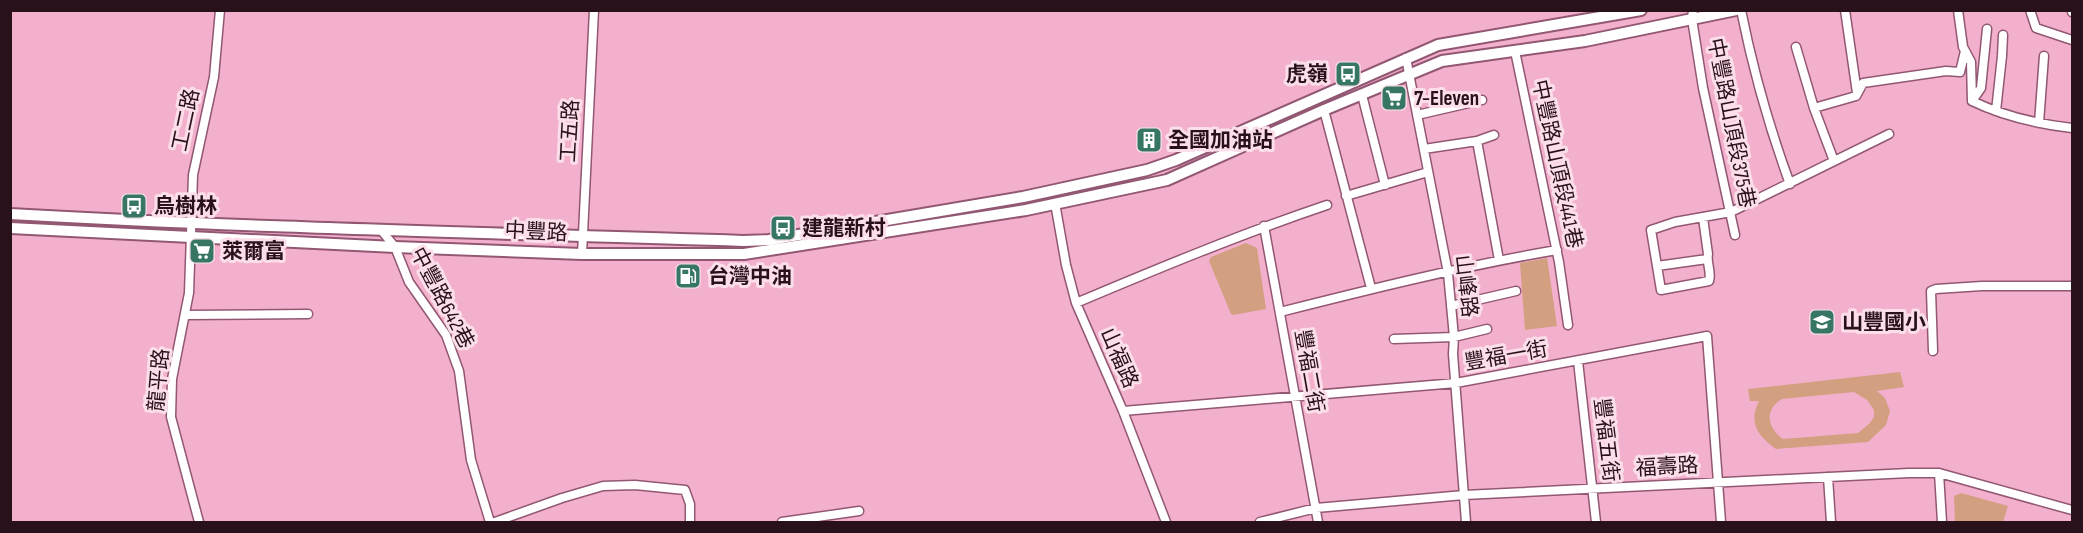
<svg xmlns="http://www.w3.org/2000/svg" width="2083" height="533" viewBox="0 0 2083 533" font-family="'Sofia Sans Condensed','Noto Sans TC',sans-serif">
<rect width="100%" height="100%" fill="#f3b0cd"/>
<path fill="#d29f81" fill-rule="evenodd" d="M1246 243 1257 248 1266 309 1233 315 1231 314 1209 261 1211 257Z
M1547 258 1557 326 1525 330 1520 263Z
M1900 372 1904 387 1877 391 1885 398 1890 411 1886 425 1868 442 1776 449C1758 436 1748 423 1759 401H1750L1748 389ZM1854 392 1867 400 1874 410V417L1870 423 1858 433 1783 439C1767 428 1764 409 1782 399Z
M1961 493 2008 506 2003 522H1955L1954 496Z"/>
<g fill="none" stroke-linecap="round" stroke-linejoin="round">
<g stroke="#925772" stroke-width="11">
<path id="minor" d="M1693 10 1692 19 1703 88 1735 235
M1741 10C1753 70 1769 127 1790 184
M1845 10 1857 93
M1958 10 1963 47 1971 62 1972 101C2003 116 2038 124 2072 128
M2030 10 2036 28 2072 40
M2072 10V12
M1796 47 1814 108 1834 161
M1515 51 1559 262 1568 325
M1406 58 1448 273 1454 337 1453 354 1466 522
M1362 95 1385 185
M1972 101 1981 88 1987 29
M1814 108 1856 96 1863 83 1946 71 1960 72 1965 51
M1324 110 1371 288
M1996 111 2002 56 2003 35
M1417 115 1482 100
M2039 123 2044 56
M1477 141 1499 260
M1424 149 1477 141 1494 135
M1346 196 1428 172
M1055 203 1066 265 1076 303 1123 411 1166 522
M1703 218 1708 254C1706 263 1712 272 1709 281L1661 290 1651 230 1675 222 1731 212 1889 134
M1264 226 1318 522
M381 230 395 247 409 282 446 335 459 371 471 460 490 522
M582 254 594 10
M1657 266 1707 259
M1076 303C1159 268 1241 234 1327 205
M1451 306 1516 291
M1280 312C1371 289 1463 266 1557 250
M185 315 308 314
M1394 339 1454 337 1487 329
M1933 351 1931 291 1936 289 1982 286H2072
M1578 361 1596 522
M1123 411 1456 383 1707 336 1721 522
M1939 473 1942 522
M1828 477 1831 522
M199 522 171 417 172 379 189 293 193 175 214 77 220 10
M495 522 562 498 603 486 635 485 685 490 690 504V522
M782 522 859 511
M1260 522 1316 508 1464 495 1909 473H1939L2072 510"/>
</g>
<g stroke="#925772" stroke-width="14">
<path id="major" d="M10 214C255 228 499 233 743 241L769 240 1023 197 1147 170 1176 160 1438 45 1641 10
M10 228 395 247 582 254H744L1026 210 1167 180 1324 110 1442 61 1585 41 1736 10"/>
</g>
<use href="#minor" stroke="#fff" stroke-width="8"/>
<use href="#major" stroke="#fff" stroke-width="10"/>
</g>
<defs>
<g id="bus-square" transform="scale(1.35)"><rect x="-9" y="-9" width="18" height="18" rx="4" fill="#377664" stroke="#fbdeea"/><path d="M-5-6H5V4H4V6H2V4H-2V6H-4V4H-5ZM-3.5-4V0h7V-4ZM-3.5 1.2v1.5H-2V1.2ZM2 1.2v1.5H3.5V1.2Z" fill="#fff"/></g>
<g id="supermarket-square" transform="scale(1.35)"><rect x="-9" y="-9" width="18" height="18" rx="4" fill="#377664" stroke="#fbdeea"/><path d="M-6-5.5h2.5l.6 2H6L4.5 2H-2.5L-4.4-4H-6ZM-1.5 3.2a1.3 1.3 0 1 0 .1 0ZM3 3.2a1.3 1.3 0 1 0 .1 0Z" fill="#fff"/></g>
<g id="building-square" transform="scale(1.35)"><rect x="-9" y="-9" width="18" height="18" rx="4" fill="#377664" stroke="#fbdeea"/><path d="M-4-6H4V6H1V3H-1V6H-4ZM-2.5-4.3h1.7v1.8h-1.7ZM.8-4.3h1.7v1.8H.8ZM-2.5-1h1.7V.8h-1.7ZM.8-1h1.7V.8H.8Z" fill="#fff"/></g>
<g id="fuel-square" transform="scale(1.35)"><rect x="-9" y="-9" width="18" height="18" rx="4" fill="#377664" stroke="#fbdeea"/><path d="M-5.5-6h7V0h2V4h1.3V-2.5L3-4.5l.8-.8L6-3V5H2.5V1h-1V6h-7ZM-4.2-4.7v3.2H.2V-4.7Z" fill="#fff"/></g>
<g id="school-square" transform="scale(1.35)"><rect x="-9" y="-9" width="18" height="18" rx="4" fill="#377664" stroke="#fbdeea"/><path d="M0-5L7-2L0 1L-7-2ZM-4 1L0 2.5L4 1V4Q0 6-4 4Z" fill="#fff"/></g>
</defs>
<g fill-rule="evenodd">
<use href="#bus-square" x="1348" y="74"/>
<use href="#supermarket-square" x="1394" y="98"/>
<use href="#building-square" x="1149" y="140"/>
<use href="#bus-square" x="134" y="206"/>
<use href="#bus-square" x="783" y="228"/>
<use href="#supermarket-square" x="202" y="251"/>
<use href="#fuel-square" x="688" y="276"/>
<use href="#school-square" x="1822" y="322"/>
</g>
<g text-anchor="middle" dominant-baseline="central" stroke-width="6" stroke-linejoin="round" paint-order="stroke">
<g font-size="21" font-weight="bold" fill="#29111c" stroke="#fbdeea" text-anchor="start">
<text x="1328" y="74" text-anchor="end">虎嶺</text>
<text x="1414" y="98">7-Eleven</text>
<text x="1168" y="140">全國加油站</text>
<text x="154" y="206">烏樹林</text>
<text x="802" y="228">建龍新村</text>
<text x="222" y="251">萊爾富</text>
<text x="708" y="276">台灣中油</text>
<text x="1842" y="322">山豐國小</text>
</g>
<g font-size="21" fill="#29111c" stroke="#fbdeea">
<text transform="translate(186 120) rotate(-78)">工二路</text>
<text transform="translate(1731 123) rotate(79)">中豐路山頂段375巷</text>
<text transform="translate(570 131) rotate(-87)">工五路</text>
<text transform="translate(1557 164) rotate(78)">中豐路山頂段441巷</text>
<text transform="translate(536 232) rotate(3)">中豐路</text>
<text transform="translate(1466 286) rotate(83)">山峰路</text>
<text transform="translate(442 298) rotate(62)">中豐路642巷</text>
<text transform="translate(1506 356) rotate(-10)">豐福一街</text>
<text transform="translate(1119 358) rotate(66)">山福路</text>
<text transform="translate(1309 371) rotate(80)">豐福二街</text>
<text transform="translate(159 380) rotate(-85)">龍平路</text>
<text transform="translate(1606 440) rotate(83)">豐福五街</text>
<text transform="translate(1667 467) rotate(-3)">福壽路</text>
</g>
</g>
<rect width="2083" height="533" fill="none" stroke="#29111c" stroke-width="24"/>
</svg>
